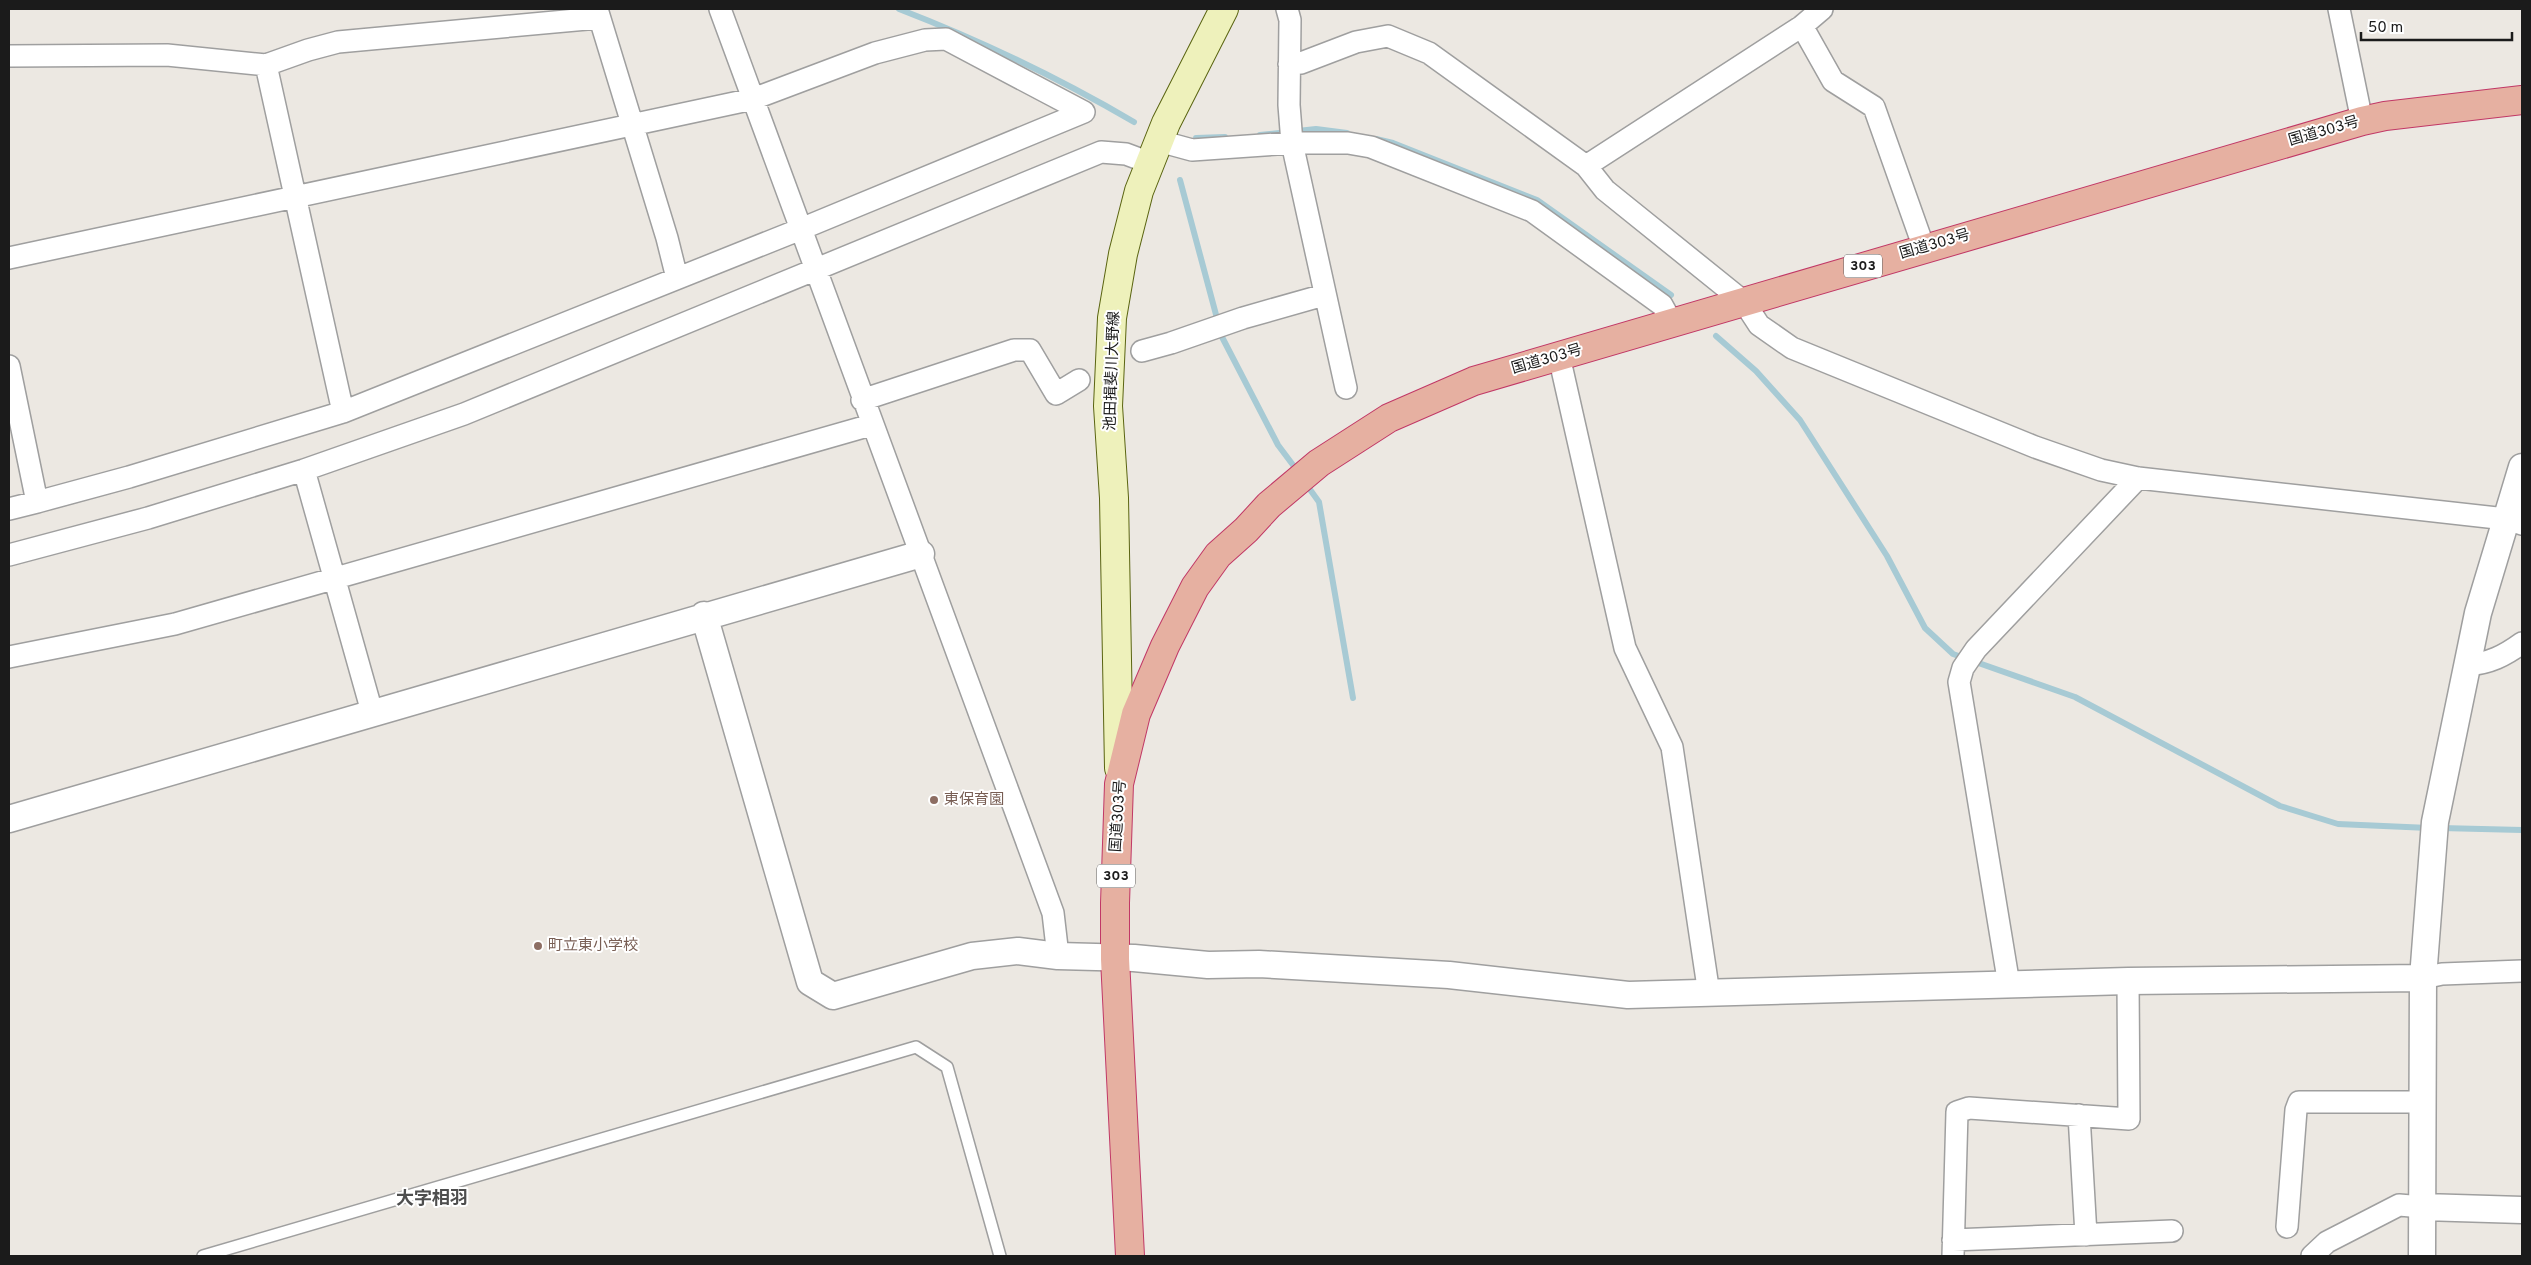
<svg xmlns="http://www.w3.org/2000/svg" width="2531" height="1265" viewBox="0 0 2531 1265" font-family="Overpass,'Noto Sans JP',sans-serif">
<rect width="100%" height="100%" fill="#ece8e2"/>
<g fill="none" stroke-linecap="round" stroke-linejoin="round">
<path stroke="#a7cad4" stroke-width="6" d="M899 9C982 41 1057 77 1134 122
M1260 135 1316 129 1347 133
M1196 138 1225 137
M1376 139 1393 143 1537 200 1671 295
M1180 180 1222 337 1278 445 1299 473
M1716 336 1756 371 1800 420 1887 556 1925 628 1953 654 2075 697 2280 806 2338 824 2429 828
M1306 484 1319 502 1353 698
M2441 828 2522 830"/>
<g stroke="#9f9f9f" stroke-width="14">
<path id="service" d="M203 1256 916 1047 947 1067 1000 1256"/>
</g>
<g stroke="#9f9f9f" stroke-width="24">
<path id="minor" d="M597 9 667 238 677 278
M720 9 1053 913 1058 956
M1287 9 1290 20 1289 105 1292 143 1346 388
M2339 9 2362 121
M1802 26 1833 81 1874 107 1924 248
M9 56 167 55 266 65 308 50 338 42 598 18
M1289 64 1301 63 1356 42 1388 36 1429 53 1586 166 1605 190 1744 302 1759 325 1792 348 2035 447 2101 470 2138 478 2506 519 2522 524
M266 65 343 412
M1159 141 1192 150 1292 143H1348L1371 147 1532 211 1662 305 1672 323
M1586 166 1802 26 1822 9
M9 258 753 99 875 53 925 40 946 39 1084 112 801 229 343 412 129 477 37 502
M1142 351 1171 343 1243 318 1324 295
M1559 356 1625 648 1672 747 1709 994
M9 366 37 502 9 509
M862 400 1014 350H1030L1056 394 1079 380
M304 470 464 414 1101 152 1126 154 1150 163
M9 555 148 518 304 470 372 712
M9 657 175 624 871 425
M2468 665C2490 663 2504 656 2522 643
M2423 978 2442 974 2522 971
M2009 985 1959 682 1963 668 1976 649 2138 478
M2079 1115 2086 1235
M2287 1227 2296 1110 2299 1102H2423
M1953 1240 2172 1231
M1953 1256 1957 1112 1969 1108 2129 1119 2128 981
M2312 1256 2327 1242 2399 1205 2423 1207"/>
</g>
<g stroke="#9f9f9f" stroke-width="29">
<path id="tertiary" d="M704 615 810 982 833 996 972 956 1018 951 1058 956 1134 958 1208 965 1259 964 1449 975 1628 995 2128 981 2423 978
M9 819 921 554
M2423 1207 2522 1210
M2422 1256 2423 978 2435 822 2478 613 2522 467"/>
</g>
<g stroke="#5a6411" stroke-width="30">
<path id="secondary" d="M1119 768 1114 498 1108 406 1112 318 1123 254 1139 191 1166 123 1224 9"/>
</g>
<g stroke="#c13866" stroke-width="30">
<path id="trunk" d="M1130 1256 1115 959V903L1119 784 1136 714 1165 646 1195 587 1218 555 1246 530 1269 505 1319 463 1389 418 1474 381 2362 121 2385 116 2522 100"/>
</g>
<use href="#service" stroke="#fff" stroke-width="11"/>
<use href="#minor" stroke="#fff" stroke-width="21"/>
<use href="#tertiary" stroke="#fff" stroke-width="26"/>
<use href="#secondary" stroke="#eef1bb" stroke-width="28"/>
<use href="#trunk" stroke="#e6b0a1" stroke-width="28"/>
</g>
<g fill="#8d6e63" stroke="#fff" stroke-width="2">
<circle cx="934" cy="800" r="5"/>
<circle cx="538" cy="946" r="5"/>
</g>
<g text-anchor="middle" dominant-baseline="central" stroke-width="4" stroke-linejoin="round" paint-order="stroke">
<g fill="#fff" stroke="#5f5f5f" stroke-width="1">
<rect x="1844" y="254.5" width="38" height="23" rx="4"/>
<rect x="1097" y="864.5" width="38" height="23" rx="4"/>
</g>
<g font-size="14" font-weight="bold" fill="#1b1b1b">
<text x="1863" y="266">303</text>
<text x="1116" y="876">303</text>
</g>
<g font-size="15" fill="#1b1b1b" stroke="#fff">
<text transform="translate(2324 132) rotate(-16)">国道303号</text>
<text transform="translate(1935 245) rotate(-16)">国道303号</text>
<text transform="translate(1547 360) rotate(-16)">国道303号</text>
<text transform="translate(1113 371) rotate(-88)">池田揖斐川大野線</text>
<text transform="translate(1119 816) rotate(-86)">国道303号</text>
</g>
<g font-size="15" fill="#785e54" stroke="#fff" text-anchor="start">
<text x="944" y="800">東保育園</text>
<text x="548" y="946">町立東小学校</text>
</g>
<g font-size="18" font-weight="bold" fill="#4e4e4e" stroke="#fff">
<text x="432" y="1199">大字相羽</text>
</g>
</g>
<rect width="2531" height="1265" fill="none" stroke="#1b1b1b" stroke-width="20"/>
<path d="M2361 32v8h151v-8" fill="none" stroke="#1b1b1b" stroke-width="2.5"/>
<text x="2368" y="32" font-size="15" fill="#1b1b1b" stroke="#ffffff" stroke-width="4" paint-order="stroke">50 m</text>
</svg>
